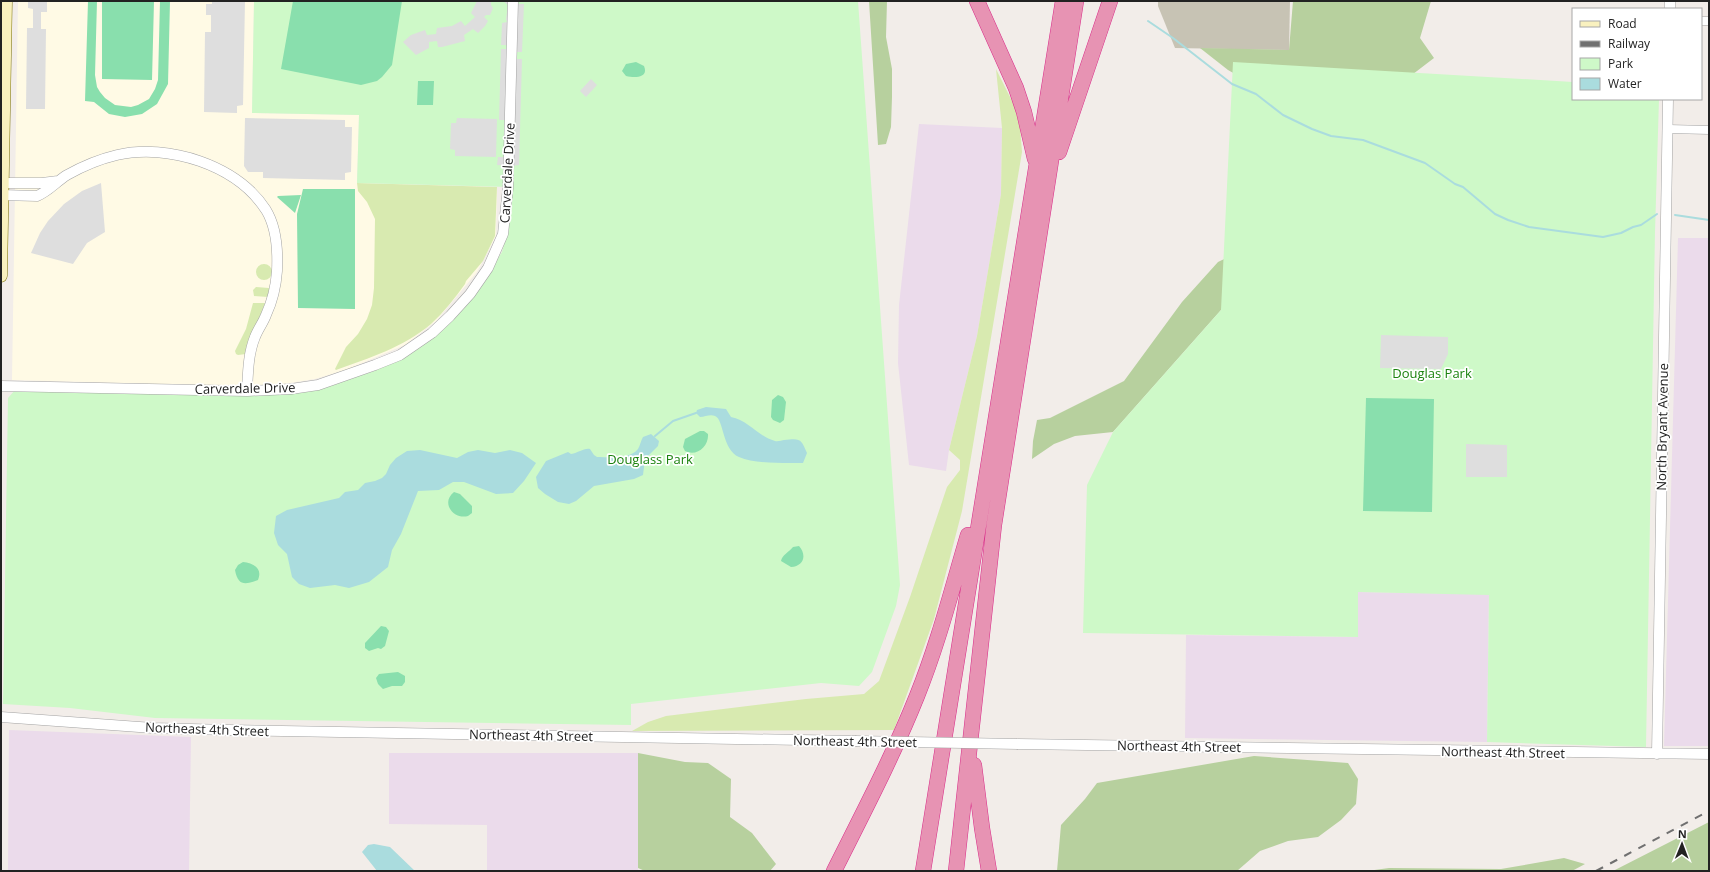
<svg xmlns="http://www.w3.org/2000/svg" width="1710" height="872" viewBox="0 0 1710 872" font-family="'Open Sans',sans-serif">
<rect width="100%" height="100%" fill="#f2ede9"/>
<path fill="#ebdbeb" d="M919 124 1002 128 1001 194 977 336 949 450 946 471 909 465 898 363 899 305Z
M1678 238H1709V746H1664Z
M1358 592 1489 594 1487 742 1185 738 1186 635 1357 637Z
M9 730 191 737 189 871H8Z
M389 753H638V871H487V825L389 824Z"/>
<path fill="#fffae5" d="M18 1H254L252 113 359 115 357 183 497 187 496 236 477 272 436 321 405 345 348 369 315 379 277 385 234 386 12 380Z"/>
<path fill="#c7c3b4" d="M1158 1H1290L1289 50 1175 48 1158 6Z"/>
<path fill="#d8eab0" d="M996 69 1014 105 1020 126 1022 152 962 511 934 619 894 730 632 731 648 722 666 716 806 699 864 694 879 681 910 597 947 487 960 470V460L949 450 977 336 1001 194 1002 128Z
M357 183 497 187 495 236 483 261 466 281 465 284C455 298 444 312 431 324 404 347 369 358 336 370L335 369 346 347 358 334 367 319 372 305 374 288 375 219 367 202 358 191Z
M256 272a8 8 0 1 1 16 0a8 8 0 1 1-16 0Z
M256 287 269 288 270 290 268 297 254 296 253 290Z
M253 303H265L246 354 238 355 236 354 235 351 246 329Z"/>
<path fill="#b7d09e" d="M869 1H887L886 37 892 69V97L891 127 886 144 878 145Z
M1293 1H1431L1420 38 1434 58 1400 84 1293 107 1228 70 1200 48 1289 50Z
M1255 244 1221 310 1113 432 1075 436 1054 444 1032 459 1033 441 1037 420 1050 418 1124 381 1182 302 1218 262Z
M638 753 685 762 708 763 731 779 730 817 752 833 776 864 770 871H645L638 868Z
M1254 756 1348 763 1358 779 1356 804 1341 820 1318 837 1288 841 1260 851 1237 871H1057L1061 825 1085 799 1097 783Z
M1709 822V871H1613Z
M1564 858 1585 864 1572 871H1367L1389 868 1501 869Z"/>
<path fill="#cef9c8" d="M254 1H858L900 585 896 606 872 672 859 686 821 683 631 704V725L155 718 70 708 3 704 8 398 15 390 283 395 326 387 374 371 410 354 443 330 473 296 502 252 510 221 511 187 357 183 359 115 252 113Z
M1233 62 1573 82V99H1659L1655 232 1646 747 1487 742 1489 595 1358 592V637L1083 633 1087 485 1113 432 1221 310Z"/>
<path fill="#89dfad" d="M88 1H97L95 75 97 87 100 92 105 98 115 105 131 107 138 105 149 99 155 89 158 80 160 1H170L168 84 157 104 142 114 125 117 109 114 94 102 85 101Z
M102 1H154L152 80 102 79Z
M293 1H402L392 65 382 77 377 81 361 85 281 69Z
M636 62 644 66C649 78 635 78 626 76L622 71 626 64Z
M418 81H434L433 105H417Z
M303 189H355V309L298 308 297 214Z
M301 195 295 213 277 197 278 196Z
M778 395 783 397 786 402 784 420 780 423 773 420 771 417 772 400Z
M1366 398 1434 399 1432 512 1363 511Z
M700 431H704L708 434C709 446 697 457 685 451L683 447 685 439Z
M454 492 460 494 472 506V513L468 516C454 520 440 503 454 492Z
M799 546C807 555 804 566 791 567L781 561C782 555 789 552 793 547Z
M243 562C253 563 263 568 258 580 245 585 238 586 235 570L238 565Z
M381 626 386 627 389 631 385 646 381 649 378 648 369 651 365 648V643Z
M398 672 405 676V682L402 686H392L383 689 378 684 376 678 379 674Z"/>
<path fill="#dedede" d="M28 1H47V12H41V29H46L45 109H26L27 28H33V9L28 8Z
M212 1H245L243 105 237 106V113L204 112 205 32H211V15H206V4H212Z
M477 1H497L491 2V5L493 8 490 15H486L484 17 488 21 485 26 478 33 473 29 464 35 465 41 442 47H438L437 41 429 42V48L416 55 403 42 411 35 425 30 427 35 436 34 437 28 452 26 461 21 465 26 475 17 471 13Z
M503 1H516L519 4H524L522 52H516V59H522L519 165 512 166 497 165 498 157H512L513 120H499L501 49H507V45H501L502 23 507 22 506 19 508 5Z
M591 79 597 85 586 97 580 91Z
M245 118 345 120V127H352L351 172 345 173V180L263 178V172H248L244 166Z
M457 118 497 119 496 157 455 156V150L450 149 451 123H456Z
M101 183 105 232 87 243 73 264 31 253 40 233 48 221 64 204 82 191Z
M1381 335 1448 337V354L1441 369 1380 368Z
M1466 444 1507 445V477H1466Z"/>
<path fill="#aadcde" d="M706 407 726 409 731 417C748 420 759 437 775 441 778 442 782 440 784 440 801 438 801 439 807 453L803 463C785 463 755 464 739 457 722 450 724 419 715 416 710 414 705 417 700 417L696 413 697 410Z
M651 434 659 441 658 446 645 459 643 475 634 479 594 486 576 501 569 504 558 502 545 494 538 488 536 477 546 461 568 452 571 454C579 453 583 448 590 449L594 455 597 457C609 457 629 460 638 449 640 446 641 440 643 437Z
M420 450 457 458 468 452 478 450 495 453 510 450 522 453 536 463 524 481 513 493 496 494 464 482H453L439 490 418 491 401 534 392 550 388 567 369 582 349 588 335 585 310 588 299 584 292 577 287 554 278 545 274 533 276 516 287 510 339 498 345 492 358 490 365 483 375 481 382 478 386 474 390 465 396 458 407 451Z
M374 844 390 847 415 871H377L362 852 368 845Z"/>
<g fill="none" stroke-linecap="round" stroke-linejoin="round">
<path stroke="#aadcde" stroke-width="2" d="M1148 21 1173 38 1232 84 1256 94 1283 115 1312 129 1331 136 1363 140 1425 163 1455 184 1463 187 1495 214 1508 220 1529 227 1603 237 1621 233 1633 227 1641 225 1657 214
M1675 215 1709 220
M655 436 673 421 696 413"/>
<g stroke="#a3a3a3" stroke-width="9">
<path id="minor" d="M1701 21H1709
M1668 129 1709 130"/>
</g>
<g stroke="#a3a3a3" stroke-width="11">
<path id="tertiary" d="M1670 9V1
M1 183H42L58 181
M1 195 37 196C48 192 57 181 67 175 83 166 100 159 117 155 168 143 237 165 266 210 277 228 278 251 277 271 276 286 272 302 266 315 263 323 258 329 255 337 248 354 248 373 247 391
M1 386 247 391 291 389 318 385 375 365 400 355 432 333 450 316 470 294 488 268 503 234 508 188 513 1
M1 717 153 728 228 730 855 741
M1018 744 1709 754
M1657 754 1668 99"/>
</g>
<g stroke="#7b7107" stroke-width="13">
<path id="secondary" d="M1 276 6 1"/>
</g>
<g stroke="#d92c89" stroke-width="16">
<path id="motorway" d="M977 1 1016 88 1024 112 1035 159
M1059 152 1110 1
M974 765 982 828 989 871
M834 871C863 813 893 756 917 696 938 644 952 589 968 535
M923 871 1063 1
M956 871 994 525 1076 1"/>
</g>
<use href="#minor" stroke="#fff" stroke-width="8"/>
<use href="#tertiary" stroke="#fff" stroke-width="10"/>
<use href="#secondary" stroke="#f9f1bf" stroke-width="12"/>
<use href="#motorway" stroke="#e793b3" stroke-width="15"/>
<path stroke="#707070" stroke-width="2" stroke-dasharray="8 8" stroke-linecap="butt" d="M1596 871 1709 811"/>
<g stroke="#a3a3a3" stroke-width="11" stroke-linecap="butt">
<path id="tertiary-bridge" d="M855 741 1018 744"/>
</g>
<use href="#tertiary-bridge" stroke="#fff" stroke-width="10"/>
</g>
<g text-anchor="middle" dominant-baseline="central" stroke-width="3.5" stroke-linejoin="round" paint-order="stroke">
<g font-size="13" fill="#222" stroke="#fff">
<text transform="translate(507 173) rotate(-87)">Carverdale Drive</text>
<text transform="translate(245 388) rotate(-1)">Carverdale Drive</text>
<text transform="translate(1662 427) rotate(-89)">North Bryant Avenue</text>
<text transform="translate(207 729) rotate(2)">Northeast 4th Street</text>
<text transform="translate(531 735) rotate(1)">Northeast 4th Street</text>
<text transform="translate(855 741) rotate(1)">Northeast 4th Street</text>
<text transform="translate(1179 746) rotate(1)">Northeast 4th Street</text>
<text transform="translate(1503 752) rotate(1)">Northeast 4th Street</text>
</g>
<g font-size="13" fill="#1a820e" stroke="#fff">
<text x="1432" y="373">Douglas Park</text>
<text x="650" y="459">Douglass Park</text>
</g>
</g>
<rect width="1710" height="872" fill="none" stroke="#222222" stroke-width="4"/>
<rect x="1572" y="8" width="130" height="92" fill="#ffffff" stroke="#a7a7a7"/>
<rect x="1580" y="21" width="20" height="6" fill="#f9f1bf" stroke="#a7a7a7"/>
<text x="1608" y="28" font-size="12" fill="#222222">Road</text>
<rect x="1580" y="41" width="20" height="6" fill="#707070" stroke="#a7a7a7"/>
<text x="1608" y="48" font-size="12" fill="#222222">Railway</text>
<rect x="1580" y="58" width="20" height="12" fill="#cef9c8" stroke="#a7a7a7"/>
<text x="1608" y="68" font-size="12" fill="#222222">Park</text>
<rect x="1580" y="78" width="20" height="12" fill="#aadcde" stroke="#a7a7a7"/>
<text x="1608" y="88" font-size="12" fill="#222222">Water</text>
<g transform="translate(1682 844) rotate(1)" stroke="#ffffff" stroke-width="3" paint-order="stroke">
<path d="M0-3L7 15L0 10L-7 15Z" fill="#222222"/>
<text y="-6" font-size="11" font-weight="bold" text-anchor="middle" fill="#222222">N</text>
</g>
</svg>
